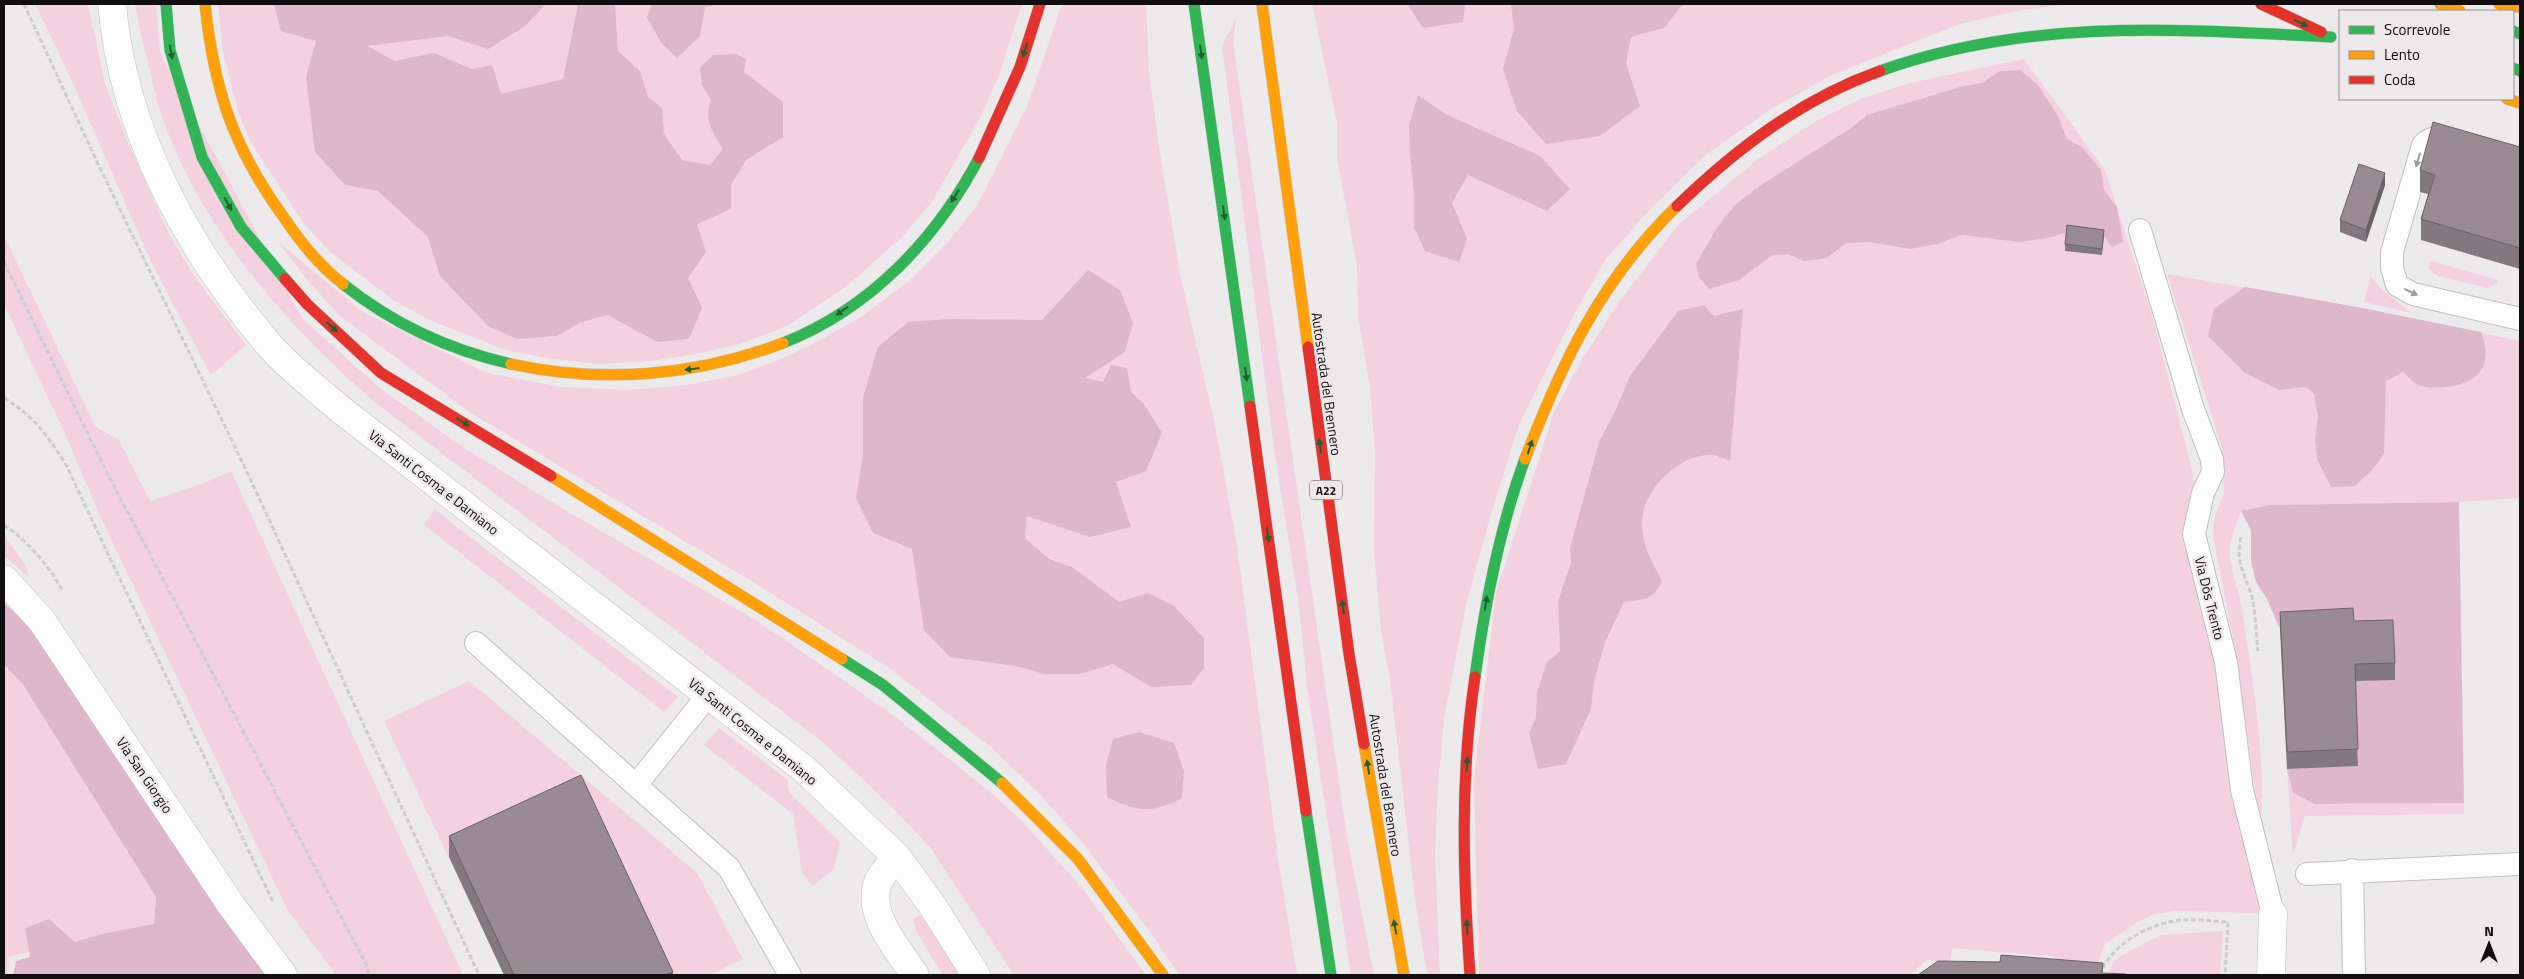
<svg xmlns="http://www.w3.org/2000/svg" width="2524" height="979" viewBox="0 0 2524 979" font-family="'Titillium Web',sans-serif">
<rect width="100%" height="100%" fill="#eceaeb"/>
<path fill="#f4d1df" d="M35 4H88L105 84 128 143 170 236 192 273 246 345 211 375 152 264 72 81Z
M135 4H156L160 52 302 318 381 389 469 451 570 513 759 622 886 710 943 754 990 792 1022 821 1083 889 1146 975H1014L931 849 894 809 824 743 373 401C283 320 199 228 160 111 155 97 153 81 149 67 144 46 138 25 135 4Z
M218 4H1022L999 75 979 120 931 203 902 237 848 285 787 326 740 344 696 354 651 361 598 364 552 359 506 350 432 321 396 302 328 250 303 222 250 141 238 111 223 51Z
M1062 4H1146L1149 72 1160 155 1180 274 1214 420 1236 539 1278 857 1297 975H1179L1151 933 1082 842 1038 792 993 749 889 668 763 588 471 413 340 316 309 282 278 242 363 312 487 373 562 387 628 390 687 385 738 375 781 359 817 342 862 316 909 281 949 241 978 204 1028 104Z
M1312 4H2069L2022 10 1960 24 1832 75 1771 109 1707 154 1652 207 1606 259 1577 309 1518 427 1490 517 1466 605 1444 719 1438 785 1435 854 1440 975H1427L1415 899 1390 680 1381 630 1374 552 1375 450 1370 388 1358 316 1357 266 1337 158V122Z
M1236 18 1233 42 1347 837 1374 975H1351L1307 687 1299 606 1274 448 1222 46Z
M2024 59 2105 170 2151 312 2190 461 2194 483 2188 525 2219 680 2230 791 2262 913 2174 911 2155 914 2138 922 2105 944 2098 963 2055 975V957L1952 948 1950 963 1927 960 1910 975H1479L1474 780 1496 593 1554 412 1584 356 1619 302 1678 225 1757 160 1818 120 1860 99 1910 83Z
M4 236 95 426 119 440 150 501 204 483 231 471 463 975H336L288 911 101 518 66 436 4 304Z
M2432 261 2498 280 2497 283 2489 288 2437 276 2429 269V263Z
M2167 274 2362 308 2520 341V498L2459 502 2270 505 2241 511C2238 522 2232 533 2230 544 2228 568 2240 591 2243 614 2252 684 2267 756 2260 826L2236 654 2213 536 2215 516 2224 493 2222 448Z
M2371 276 2381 289 2411 313 2364 302Z
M435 509 453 524 678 697 664 712 424 525Z
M4 536 24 563 30 578 4 556Z
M4 665 22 683 156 897 154 924 105 933 75 942 49 919 25 928 30 952 8 957 9 969 6 975H4Z
M469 681 697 873 743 959 710 975H504L384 721Z
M719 728 787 779 789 792 840 842 834 869 813 886 802 873 793 814 704 745Z
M2287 769 2293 793 2314 804 2464 803V814L2305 816 2293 855Z
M920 915 927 922 960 975H943L916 931 913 919Z
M2223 931 2220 975H2107L2114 962 2122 955 2161 935Z"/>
<path fill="#deb8c8" d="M274 4H546L524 27 488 49 448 36 367 46 395 61 434 53 472 69 492 65 501 94 563 79 578 4H615L618 51 640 71 648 97 662 108 664 134 682 160 710 165 723 149C713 133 703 119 711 100L702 85 700 68 713 55 737 54 746 59 744 72 783 102V137L746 160 731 185V209L697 224 706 252 688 278 702 308 689 339 658 342 607 315 579 323 557 336 517 339 488 326 440 276 428 237 378 191 345 185 315 152 306 77 316 41 281 31Z
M652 4H720L705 7 700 36 677 58 662 44 647 17Z
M1407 4H1465L1463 22 1423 28Z
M1511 4H1683L1664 28 1631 37 1626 63 1640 106 1600 136 1546 144 1517 111 1503 69 1514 29Z
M2020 70 2037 84 2058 116 2067 139 2082 147 2101 170 2104 190 2117 207 2123 242 2112 247 2104 236 2067 232 2048 238 2020 242 1962 235 1937 244 1910 249 1870 242 1846 243 1827 258 1804 261 1788 254 1773 255 1739 280 1709 289 1699 277 1696 264 1716 229 1735 205 1761 185 1851 128 1867 115 1960 87 1982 83 2000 71Z
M1418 95 1447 115 1540 156 1570 189 1547 211 1468 175 1452 203 1467 239 1459 262 1425 251 1414 227V192L1410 154 1409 125Z
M1088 270 1120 290 1133 323 1125 352 1085 378 1103 382 1111 365 1127 368 1131 392 1144 404 1162 433 1146 471 1116 482 1131 527 1090 537 1027 516 1025 538 1049 559 1072 567 1119 602 1148 593 1174 606 1204 638V668L1191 685 1151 687 1113 664 1080 674H1044L1016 666 950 657 924 630 912 549 873 533 856 498 863 456V397L878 347 908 322 950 319 1042 320Z
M2245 287 2362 308 2481 332C2494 365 2479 384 2445 387 2436 388 2426 388 2418 385 2413 383 2408 376 2403 372L2386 381 2384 454 2373 469 2355 486 2331 487 2317 459 2315 440 2318 417 2314 394 2306 387 2279 390 2245 373 2208 336 2214 309Z
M1704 305 1714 316 1743 309 1730 461C1724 459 1715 454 1708 455 1676 456 1639 494 1642 527 1643 547 1653 564 1662 581 1653 601 1644 599 1624 602L1605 642 1594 681 1591 709 1566 764 1538 769 1529 733 1536 718 1537 692 1547 662 1560 651 1558 601 1571 563 1570 548 1599 442 1616 409 1630 376 1678 311Z
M2459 502 2464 803 2314 804 2293 793 2287 769 2358 765 2355 681 2395 679 2353 625 2280 629 2267 599 2256 582 2251 561V530L2241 511 2270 505Z
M4 603 44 640 270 975H13L16 961 30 957 25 928 49 919 75 942 105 933 154 924 156 897 22 683 4 665Z
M1139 732 1174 743 1184 771 1182 798C1150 814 1138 812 1107 797L1106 765 1113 739Z"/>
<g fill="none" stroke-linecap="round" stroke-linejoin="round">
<g stroke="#c2c0c1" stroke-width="24">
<path id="lane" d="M2457 141C2443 137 2434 134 2423 145L2392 252V268L2397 285 2413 294 2520 319
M2140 230 2193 409 2212 459 2213 472 2203 493 2194 534 2226 662 2242 790 2273 914
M476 643 729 868 790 975
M636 785 709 694
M2352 870 2354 975
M2307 874 2520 864"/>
</g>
<g stroke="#c2c0c1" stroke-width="29">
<path id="street" d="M112 4C123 132 188 250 270 346 290 369 317 389 340 409L804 769 897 857 932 905 976 975
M4 579 42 621 231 905 283 975
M897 857C890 865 882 873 878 882 866 915 898 949 915 975
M2271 975 2273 914"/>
</g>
<g stroke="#c8c8c8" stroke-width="12">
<path id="fast" d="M166 4 170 50 202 157 241 227 285 279
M1194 4 1250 406
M2513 31 2520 34
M2513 68 2520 71
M1880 71C2028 18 2177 29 2331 37
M343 284C393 324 449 350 511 364
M783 343C870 309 936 239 979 158
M842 659 883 685 1002 783
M1475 677C1485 603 1499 529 1525 459
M1306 811 1331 975"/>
</g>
<g stroke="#c8c8c8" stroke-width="12">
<path id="slow" d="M205 4C214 90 233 148 285 219 301 243 320 266 343 284
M1262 4 1308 347
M2440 4 2460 11
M2499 4 2520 7
M2507 99 2520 103
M511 364C602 384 696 376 783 343
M1525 459C1562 362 1601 280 1677 206
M551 476 842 659
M1364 744 1404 975
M1002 783 1078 859 1163 975"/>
</g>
<g stroke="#c8c8c8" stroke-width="12">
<path id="jam" d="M2261 4 2321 32
M979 158 1020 67 1040 4
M1677 206C1736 149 1801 99 1880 71
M285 279 307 304 381 373 551 476
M1308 347 1349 654 1364 744
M1250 406 1306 811
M1470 975C1463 875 1460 776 1475 677"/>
</g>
<path stroke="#cdcdcd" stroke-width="3" stroke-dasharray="5 2.5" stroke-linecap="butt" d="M24 4 99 166 248 474 479 975
M4 262 106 471 367 966 369 975
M4 398C33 415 49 437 66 465L273 902
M4 525C29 542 48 565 63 591
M2241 537C2235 564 2245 574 2252 597 2256 614 2256 634 2258 651
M2100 975C2110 946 2145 926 2174 921 2191 918 2211 921 2228 922L2225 975"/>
<use href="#lane" stroke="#fcfcfc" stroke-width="22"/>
<use href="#street" stroke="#fcfcfc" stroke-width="28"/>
<use href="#fast" stroke="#30b455" stroke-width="11"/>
<use href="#slow" stroke="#ff9f0a" stroke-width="11"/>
<use href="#jam" stroke="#e5322d" stroke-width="11"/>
</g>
<path fill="#83787e" d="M2520 147V269L2421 240V219L2428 194 2420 192V170Z
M2385 185 2366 242 2340 232V220Z
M2104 236 2102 255 2065 251V244Z
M2280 612 2354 621 2395 663V680L2355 681 2358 766 2287 769 2280 629Z
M449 836 673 975H504L449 857Z"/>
<path fill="#6a6266" d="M2385 173V185L2366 242V230Z
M673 972V975H665Z"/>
<path fill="#988c92" stroke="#6a6266" d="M2433 122 2520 147V248L2421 219 2435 175 2420 170Z
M2359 164 2385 173 2366 230 2340 220Z
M2067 225 2104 230 2102 249 2065 244Z
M2353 608 2354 621 2393 620 2395 663 2355 664 2358 749 2287 752 2280 612Z
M581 775 673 972 665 975H514L449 836Z
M2001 955 2103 963 2102 973 2126 974V975H1918L1938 961 2000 962Z"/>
<defs><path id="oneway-solid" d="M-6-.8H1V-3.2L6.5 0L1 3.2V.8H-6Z" transform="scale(1.25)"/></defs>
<g fill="#206132">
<use href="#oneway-solid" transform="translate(2301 23) rotate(26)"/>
<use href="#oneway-solid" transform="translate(1025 50) rotate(110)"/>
<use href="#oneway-solid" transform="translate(171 52) rotate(79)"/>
<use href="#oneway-solid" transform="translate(1201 52) rotate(82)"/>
<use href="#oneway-solid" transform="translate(955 196) rotate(122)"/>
<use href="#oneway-solid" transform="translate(228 204) rotate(61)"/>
<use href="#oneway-solid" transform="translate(1224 213) rotate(82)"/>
<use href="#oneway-solid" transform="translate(842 311) rotate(145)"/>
<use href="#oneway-solid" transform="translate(332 327) rotate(43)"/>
<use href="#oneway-solid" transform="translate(692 369) rotate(173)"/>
<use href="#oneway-solid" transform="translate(1246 374) rotate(82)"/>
<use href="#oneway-solid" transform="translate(463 422) rotate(31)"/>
<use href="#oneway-solid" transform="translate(1320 446) rotate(-98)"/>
<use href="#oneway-solid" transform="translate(1530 447) rotate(-72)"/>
<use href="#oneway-solid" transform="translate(1268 535) rotate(82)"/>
<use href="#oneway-solid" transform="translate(1486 603) rotate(-80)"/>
<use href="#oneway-solid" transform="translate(1343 607) rotate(-98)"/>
<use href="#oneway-solid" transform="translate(1467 764) rotate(-87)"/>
<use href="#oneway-solid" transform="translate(1368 767) rotate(-99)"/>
<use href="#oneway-solid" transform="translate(1395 927) rotate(-101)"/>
<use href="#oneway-solid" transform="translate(1467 927) rotate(-93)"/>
</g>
<g fill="#9e9d9d">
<use href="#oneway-solid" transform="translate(2418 160) rotate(106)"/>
<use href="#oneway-solid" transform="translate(2411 292) rotate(25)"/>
</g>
<g text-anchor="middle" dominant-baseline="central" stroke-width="5" stroke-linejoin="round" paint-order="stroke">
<rect fill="#ede9eb" stroke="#525051" stroke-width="1" x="1310" y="480.5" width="32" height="19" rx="4"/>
<g font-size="12" font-weight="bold" fill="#100e0f">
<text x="1326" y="490">A22</text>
</g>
<g font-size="14" fill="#100e0f" stroke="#ede9eb">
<text transform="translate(1327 384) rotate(82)">Autostrada del Brennero</text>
<text transform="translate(434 482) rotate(38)">Via Santi Cosma e Damiano</text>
<text transform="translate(2210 598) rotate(76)">Via Dòs Trento</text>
<text transform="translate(753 731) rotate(39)">Via Santi Cosma e Damiano</text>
<text transform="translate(145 775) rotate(56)">Via San Giorgio</text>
<text transform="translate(1386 785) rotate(81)">Autostrada del Brennero</text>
</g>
</g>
<rect width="2524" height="979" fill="none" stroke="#100e0f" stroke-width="10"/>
<rect x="2339" y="10" width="175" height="90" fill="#ede9eb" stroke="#959193"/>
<rect x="2349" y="26" width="25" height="8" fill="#30b455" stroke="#959193"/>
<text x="2384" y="35" font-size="15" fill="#100e0f">Scorrevole</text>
<rect x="2349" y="51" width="25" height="8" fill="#ff9f0a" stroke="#959193"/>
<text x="2384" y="60" font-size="15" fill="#100e0f">Lento</text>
<rect x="2349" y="76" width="25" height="8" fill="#e5322d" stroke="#959193"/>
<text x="2384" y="85" font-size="15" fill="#100e0f">Coda</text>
<g transform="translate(2489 944)" stroke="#ede9eb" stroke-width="4" paint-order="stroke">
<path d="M0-4L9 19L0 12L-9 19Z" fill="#100e0f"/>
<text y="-8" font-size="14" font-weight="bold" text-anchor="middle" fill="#100e0f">N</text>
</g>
</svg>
